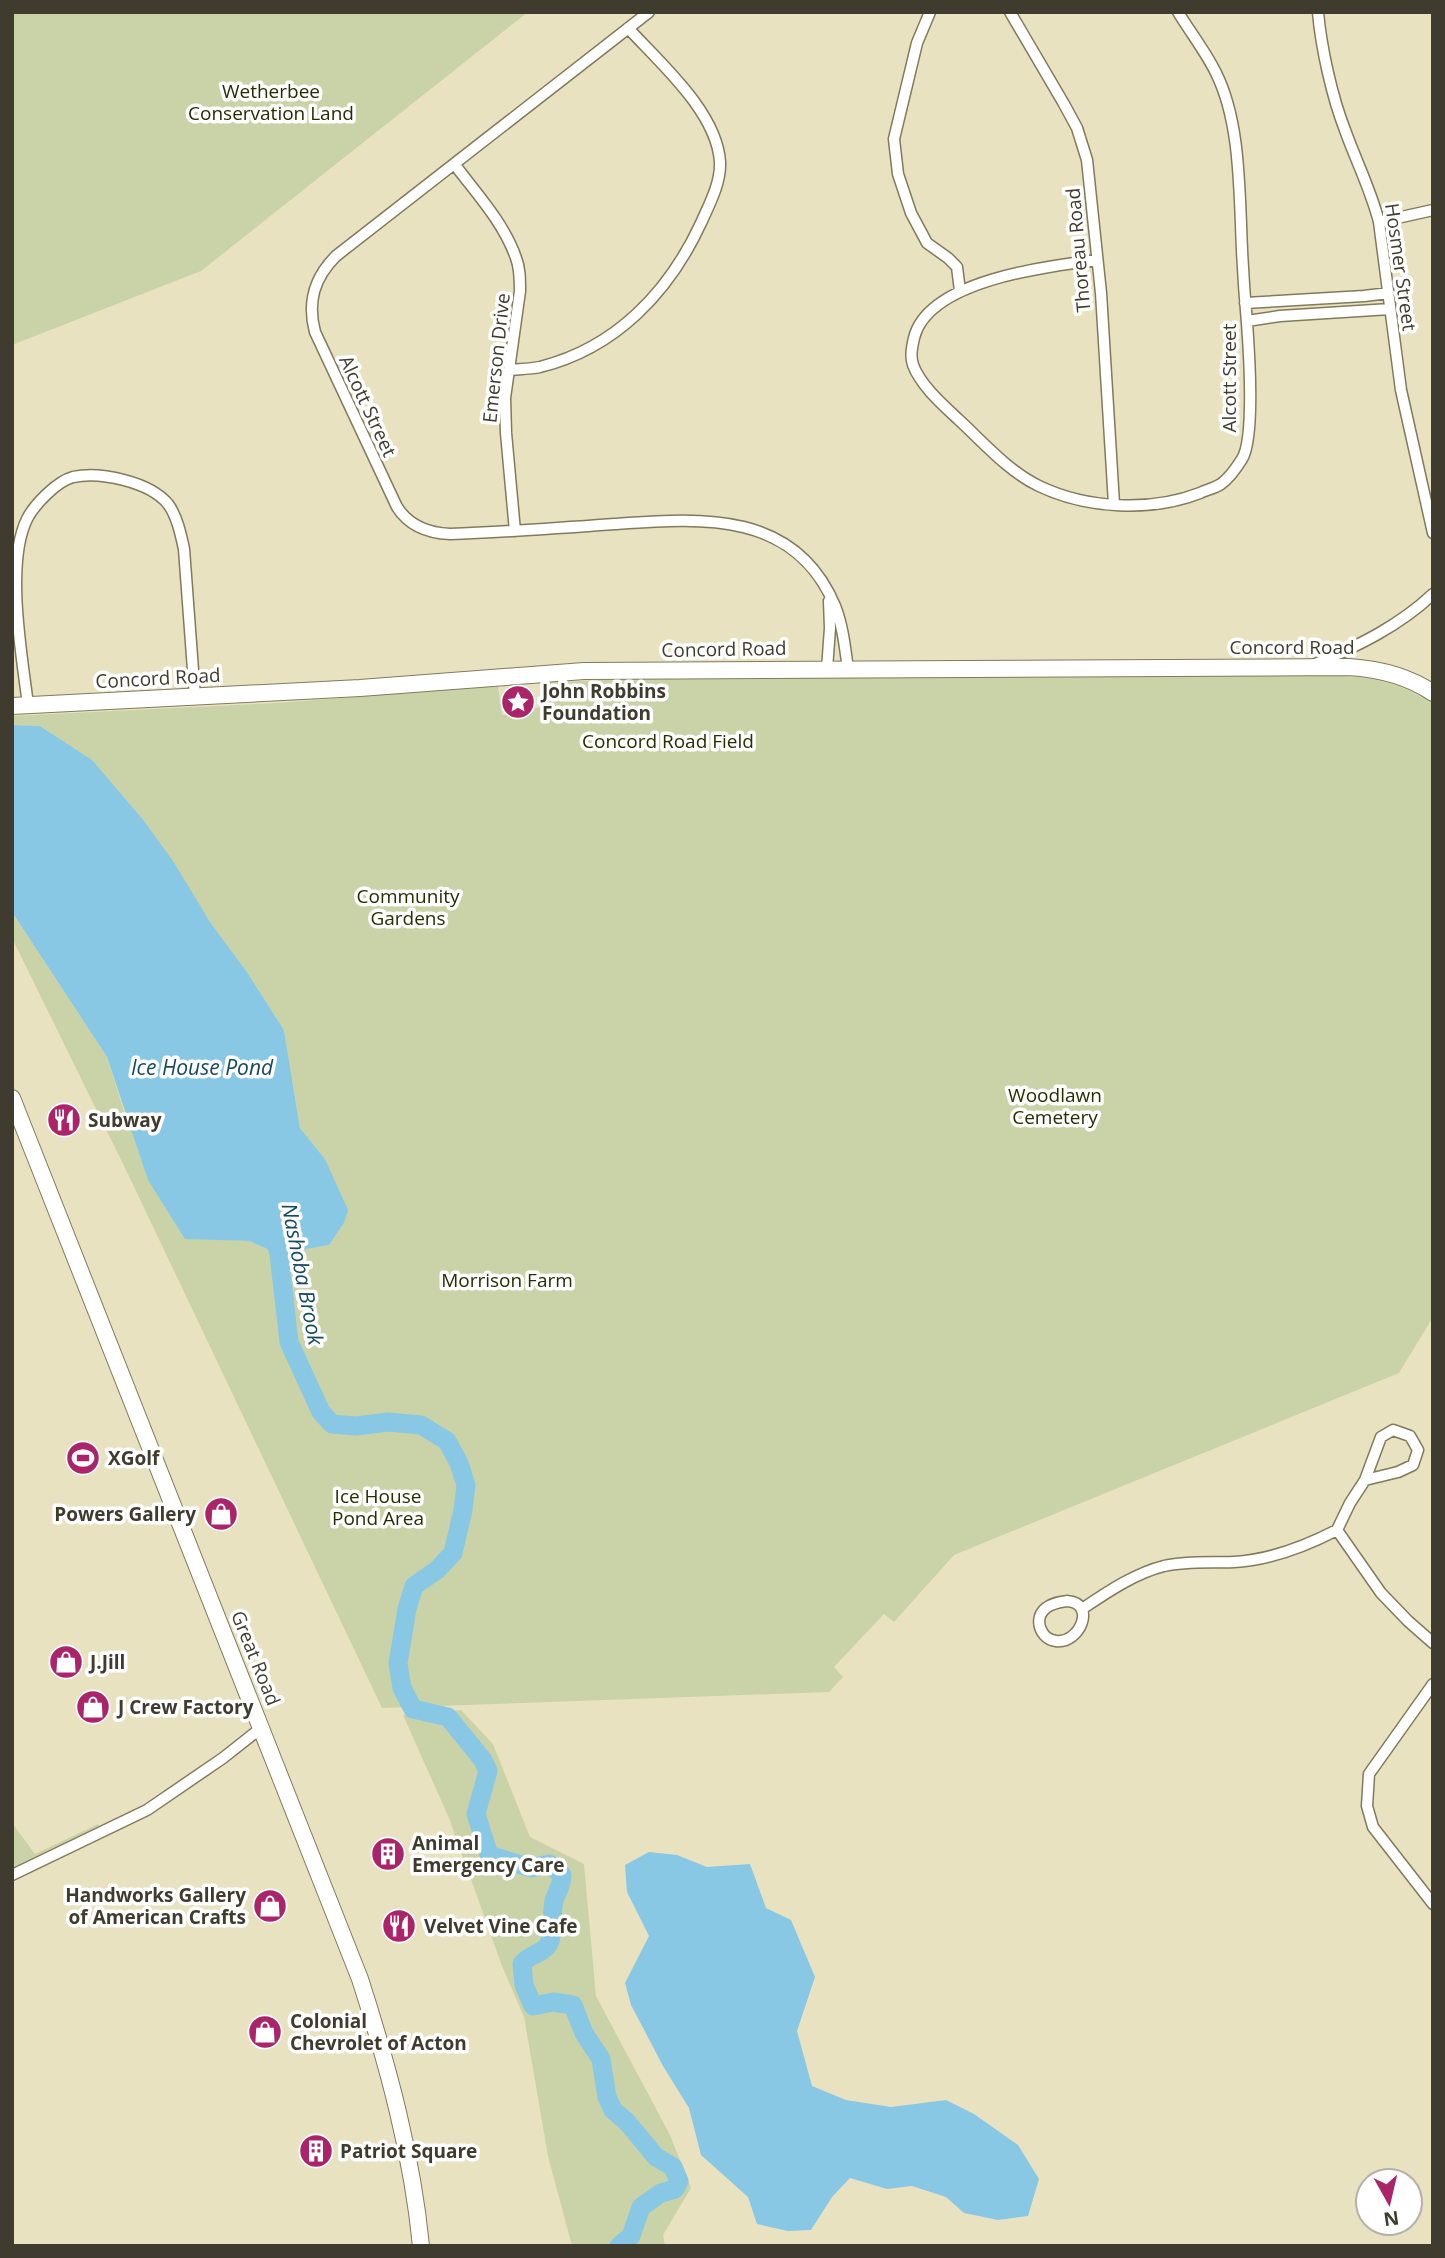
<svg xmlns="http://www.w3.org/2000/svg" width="1445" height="2258" viewBox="0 0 1445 2258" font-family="'Open Sans',sans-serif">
<rect width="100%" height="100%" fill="#e9e2c1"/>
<path fill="#cad3a7" d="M12 12H528L201 271 12 345Z
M1322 675C1365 676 1397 680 1433 704V1317L1399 1373 954 1555 894 1622 884 1614 834 1667 843 1677 829 1692 382 1708 126 1170 12 938V912L107 1057 125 1114 185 1238 249 1241 279 1254 329 1245 344 1223 325 1159 300 1128 284 1030 247 972 210 922 141 817 92 761 40 726 12 725V716L276 703 498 686 502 715 547 706 545 683 615 679Z
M461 1710 493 1744 530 1837 584 1864 596 1996 670 2135 691 2188 663 2235 665 2246H572L548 2156 524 2017 502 1966 449 1818 403 1715Z
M12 1823 35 1854 98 1824 99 1826 15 1866 12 1862Z"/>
<path fill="#89c8e4" d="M12 725 40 726 92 760 141 817 173 861 210 922 247 972 284 1030 300 1128 325 1159 348 1210 344 1223 329 1245 279 1254 249 1241 185 1239 148 1180 107 1057 12 912Z
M649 1852 677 1855 707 1867 750 1864 766 1908 791 1920 815 1977 797 2031 812 2086 846 2100 891 2107 946 2100 974 2114 1018 2145 1039 2179 1028 2216 998 2220 964 2213 946 2197 912 2186 887 2189 850 2178 832 2197 811 2230 788 2231 757 2224 748 2197 701 2155 689 2108 663 2066 631 2005 625 1983 649 1936 627 1892 625 1865Z"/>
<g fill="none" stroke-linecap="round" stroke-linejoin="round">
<path stroke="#89c8e4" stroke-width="19" d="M273 1231 279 1254 289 1342 321 1412 332 1424 356 1426 388 1422 421 1425 447 1441 459 1463 466 1485 463 1510 453 1553 437 1570 414 1586 407 1609 398 1663 402 1688 413 1709 448 1717 483 1760 488 1771 476 1814 489 1855 531 1868 549 1864 562 1875C562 1886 557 1891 554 1901 551 1913 554 1937 548 1945 541 1955 529 1954 522 1964L524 1985 533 2006 553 2002 573 2005 584 2033 601 2059 607 2097 613 2110 627 2122 656 2157 673 2167 679 2181 675 2189 661 2193 641 2207 631 2236 619 2246"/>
<g stroke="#817a5c" stroke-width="13">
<path id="street" d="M649 12 336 256C314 278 307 302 315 332L397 507C409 526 428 533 450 534 505 532 560 528 615 524 701 518 795 510 835 606 843 626 845 648 848 669
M930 12 917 43 894 139 898 174 911 213 927 243 948 258 957 267 960 291
M1010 12 1064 104 1077 128 1087 160 1101 293 1114 504
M1318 12C1321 47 1332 97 1345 130 1356 161 1371 190 1379 222L1401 390 1433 533
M455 165C476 193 504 223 516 258 520 268 520 279 520 291L505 398 506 433 515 531
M1379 222 1433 210
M1097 260C1048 266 928 280 914 338 912 347 910 356 913 365 921 386 943 405 959 420 984 443 1008 471 1039 486 1087 509 1151 512 1200 493 1206 490 1215 488 1221 484 1228 479 1237 467 1242 459 1255 438 1249 350 1247 323 1244 290 1242 257 1241 224 1239 176 1238 117 1216 73 1206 52 1190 32 1178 12
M1245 303 1364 296 1389 293
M1247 321 1280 316 1390 309
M509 370C519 369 530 369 540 367 616 348 669 292 701 223 709 205 721 183 720 162 717 112 660 63 628 28
M1315 664C1358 646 1399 626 1433 594
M827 669 830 628 829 601
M28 705C22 656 5 564 27 519 34 505 57 481 73 477 100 471 150 482 168 504 177 516 181 535 184 549L195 697
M1337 1530 1381 1593 1408 1621 1433 1643
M1067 1601C1097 1603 1080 1644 1056 1641 1040 1639 1033 1618 1046 1608 1052 1603 1060 1602 1067 1601Z
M1082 1609C1106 1593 1135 1573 1164 1566 1187 1561 1210 1563 1234 1562 1270 1560 1306 1546 1337 1530L1350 1503 1365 1480 1381 1437 1393 1430 1410 1436 1418 1450 1413 1465 1398 1472 1365 1480
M1433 1684 1369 1774 1367 1806 1373 1827 1433 1904
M12 1875 147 1810 223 1758 261 1728"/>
</g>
<g stroke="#817a5c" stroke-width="18">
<path id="secondary" d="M12 706 360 688 584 671 1349 667C1379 669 1408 676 1433 693
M12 1098 360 1979C388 2066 412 2154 421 2246"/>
</g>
<use href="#street" stroke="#fff" stroke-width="10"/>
<use href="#secondary" stroke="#fff" stroke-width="16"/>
</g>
<defs>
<g id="sight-disc" transform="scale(1.75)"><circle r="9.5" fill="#ab2368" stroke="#fff"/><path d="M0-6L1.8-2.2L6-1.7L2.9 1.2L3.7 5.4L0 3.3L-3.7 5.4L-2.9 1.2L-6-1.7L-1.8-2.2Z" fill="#fff"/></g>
<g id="restaurant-disc" transform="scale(1.75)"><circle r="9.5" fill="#ab2368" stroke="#fff"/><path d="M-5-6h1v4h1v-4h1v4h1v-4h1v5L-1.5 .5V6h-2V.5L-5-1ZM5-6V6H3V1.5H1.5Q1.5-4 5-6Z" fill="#fff"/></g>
<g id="stadium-disc" transform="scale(1.75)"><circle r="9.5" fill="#ab2368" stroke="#fff"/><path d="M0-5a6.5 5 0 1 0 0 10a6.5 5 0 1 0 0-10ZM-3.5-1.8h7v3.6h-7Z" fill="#fff"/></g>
<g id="shop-disc" transform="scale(1.75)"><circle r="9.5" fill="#ab2368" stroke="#fff"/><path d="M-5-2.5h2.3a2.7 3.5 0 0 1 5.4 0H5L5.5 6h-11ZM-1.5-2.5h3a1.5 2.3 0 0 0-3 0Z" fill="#fff"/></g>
<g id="building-disc" transform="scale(1.75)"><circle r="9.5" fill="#ab2368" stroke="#fff"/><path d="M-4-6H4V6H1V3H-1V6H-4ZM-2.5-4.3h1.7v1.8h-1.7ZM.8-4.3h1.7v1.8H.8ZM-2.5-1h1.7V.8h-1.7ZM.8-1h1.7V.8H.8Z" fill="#fff"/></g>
</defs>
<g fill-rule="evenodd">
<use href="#sight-disc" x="518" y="702"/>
<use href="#restaurant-disc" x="64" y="1120"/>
<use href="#stadium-disc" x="83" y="1458"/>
<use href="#shop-disc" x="221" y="1514"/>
<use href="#shop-disc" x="66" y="1662"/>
<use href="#shop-disc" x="93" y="1707"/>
<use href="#building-disc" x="388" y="1854"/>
<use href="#shop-disc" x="270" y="1906"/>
<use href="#restaurant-disc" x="399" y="1926"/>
<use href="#shop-disc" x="265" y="2032"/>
<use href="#building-disc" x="316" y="2151"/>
</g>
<g text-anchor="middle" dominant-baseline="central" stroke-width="7" stroke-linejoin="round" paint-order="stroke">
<g font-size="19" fill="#282e02" stroke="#fff">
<text x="271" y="91">Wetherbee<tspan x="271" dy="22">Conservation Land</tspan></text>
<text x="668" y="741">Concord Road Field</text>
<text x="408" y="896">Community<tspan x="408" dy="22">Gardens</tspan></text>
<text x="1055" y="1095">Woodlawn<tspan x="1055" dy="22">Cemetery</tspan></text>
<text x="507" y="1280">Morrison Farm</text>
<text x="378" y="1496">Ice House<tspan x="378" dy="22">Pond Area</tspan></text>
</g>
<g font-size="19" fill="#3f3c2f" stroke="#fff">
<text transform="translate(1078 250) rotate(-95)">Thoreau Road</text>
<text transform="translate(1401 267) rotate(82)">Hosmer Street</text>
<text transform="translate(496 358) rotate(-84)">Emerson Drive</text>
<text transform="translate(1229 378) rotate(-90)">Alcott Street</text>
<text transform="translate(368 406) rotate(65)">Alcott Street</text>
<text x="1292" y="647">Concord Road</text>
<text transform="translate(724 649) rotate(-1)">Concord Road</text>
<text transform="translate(158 678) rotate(-3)">Concord Road</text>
<text transform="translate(256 1658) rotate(68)">Great Road</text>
</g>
<g font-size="19" font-weight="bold" fill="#3f3c2f" stroke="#fff" text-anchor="start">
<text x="542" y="691">John Robbins<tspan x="542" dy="22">Foundation</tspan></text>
<text x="88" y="1120">Subway</text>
<text x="108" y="1458">XGolf</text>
<text x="196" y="1514" text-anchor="end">Powers Gallery</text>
<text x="90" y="1662">J.Jill</text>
<text x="118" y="1707">J Crew Factory</text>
<text x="412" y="1843">Animal<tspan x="412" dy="22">Emergency Care</tspan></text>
<text x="246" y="1895" text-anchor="end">Handworks Gallery<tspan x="246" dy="22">of American Crafts</tspan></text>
<text x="424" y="1926">Velvet Vine Cafe</text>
<text x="290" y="2021">Colonial<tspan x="290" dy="22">Chevrolet of Acton</tspan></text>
<text x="340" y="2151">Patriot Square</text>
</g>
<g font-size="21" font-style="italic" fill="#164b5f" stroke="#fff">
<text x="202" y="1067">Ice House Pond</text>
<text transform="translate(303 1274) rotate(79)">Nashoba Brook</text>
</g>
</g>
<rect width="1445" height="2258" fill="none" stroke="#3f3c2f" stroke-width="28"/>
<g transform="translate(1389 2202) rotate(172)"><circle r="33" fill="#ffffff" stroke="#b2b1ac" stroke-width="2"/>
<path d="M0-5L12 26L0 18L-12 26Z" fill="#ab2368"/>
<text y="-10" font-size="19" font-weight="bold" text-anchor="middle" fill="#3f3c2f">N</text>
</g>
</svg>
